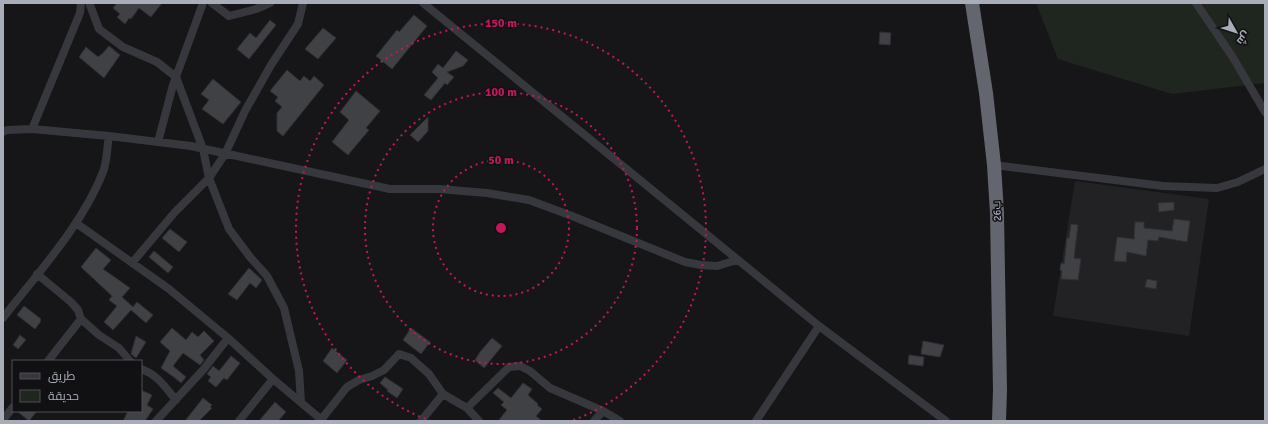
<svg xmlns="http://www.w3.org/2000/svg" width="1268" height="424" viewBox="0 0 1268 424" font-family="Signika,Cairo,sans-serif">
<rect width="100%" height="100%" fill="#161618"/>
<path fill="#222225" d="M1075 181 1209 199 1189 336 1053 316Z"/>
<path fill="#1e261f" d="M1036 3H1265V83L1172 94 1058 59Z"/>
<path fill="#404145" stroke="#303034" d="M117 3H162L151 17 139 8 131 19 129 18 125 24 117 17 120 14 113 8Z
M414 15 427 26 392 69 376 56 397 30 399 32Z
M270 20 276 25 249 59 237 49 250 33 256 38Z
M323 28 336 38 318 59 305 49Z
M880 32 891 33 890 45 879 44Z
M109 46 120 55 104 78 79 57 86 47 98 57 103 53Z
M456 51 468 60 463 66 447 72 454 77 447 85 445 83 431 100 424 95 438 78 432 72 438 64 443 68Z
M287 70 300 81 304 76 310 81 314 76 324 85 283 136 277 131V113L282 107 275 101 278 97 270 91Z
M213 79 241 102 223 124 202 109 209 100 201 94Z
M356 91 380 111 366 128 369 130 348 155 332 142 349 120 340 112Z
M428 117V131L418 142 410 135Z
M1174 202V210L1159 212 1158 203Z
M1174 219 1190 221 1187 242 1159 237 1158 241 1148 240 1146 256 1127 252 1126 262 1114 261 1117 237 1134 239 1135 222H1144V228L1172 231Z
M1071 224 1078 225 1074 258 1081 259 1078 280 1061 279 1062 271 1060 270 1061 263 1064 264 1067 238H1069Z
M170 229 187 242 179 252 162 238Z
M96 248 111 260 103 269 130 288 122 297 133 307 137 302 153 315 146 323 131 310 113 330 104 322 117 306 109 300 112 296 81 267Z
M154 251 173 267 168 273 149 257Z
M249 268 262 280 256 288 250 283 237 300 228 294Z
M1147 279 1157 281 1156 289 1145 287Z
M24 306 41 319 40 320 41 321 35 329 17 315Z
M172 328 186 340 192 332 198 337 204 331 214 341 200 355 204 360 200 365 183 353 173 366 186 377 181 383 175 378 161 368 170 351 160 342Z
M411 328 430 342 421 354 403 340Z
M20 335 26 340 18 349 13 345Z
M136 336 146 342 136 358 131 354Z
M492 338 502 346 484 368 475 360 480 352Z
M923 341 944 345 940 357 921 354Z
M332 348 347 360 337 373 323 361Z
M909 355 924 357 923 366 908 364Z
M231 356 240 363 227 380 224 378 216 387 208 381 211 377 207 374 213 366 219 371Z
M385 377 403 389 397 398 387 391 388 390 380 383Z
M523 383 532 389 528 395 538 404 537 405 542 409 536 416 542 421H498L507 410 501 405 504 402 493 393 498 388 511 398Z
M141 390 152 395 147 405 153 409 145 421H123L128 411H141Z
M203 398 212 405 210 407 212 408 199 421H185Z
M275 402 286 412 278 421H259Z
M17 411H37L29 421Z"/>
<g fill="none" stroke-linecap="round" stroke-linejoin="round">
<path stroke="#37383d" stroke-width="8" d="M212 3 229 16 256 9 270 3
M423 3 819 326 946 421
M1196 3 1232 56 1265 112
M90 5 99 29 123 47 157 62 176 77 203 149 209 178 229 229 250 257 267 276 284 308 299 371 301 402
M32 129 80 13 81 3
M3 132 7 130 32 129 109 136 191 146 390 189H439L487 193 529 200 572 216 685 262 701 265 717 266 737 260
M158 142 173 85 203 3
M994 165 1163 186 1217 188 1238 182 1265 169
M76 223 169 289 228 338 273 379 323 421
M132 263 175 212 209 178 225 154 245 111 271 65 298 24 303 3
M37 274 71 302 78 310 81 319 99 335 119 348 130 361
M3 318C37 274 83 224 103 172 107 163 107 147 109 136
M48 361 81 319
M141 369C158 375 165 387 176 400
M467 408 509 367 520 366 530 371 550 388 603 411 620 421
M3 420 13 407
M156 421 203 370 228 338
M239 421 273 379
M320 421 347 387 359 380 372 376 384 370 399 354 411 358 429 374 443 394 467 408 479 421
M421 421 443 394
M594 421 603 411
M756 421 819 326"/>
<path stroke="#63666e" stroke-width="14" d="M972 3 986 93 994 165 997 213 1000 390 999 421"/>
</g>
<g fill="none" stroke="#c2185b" stroke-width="2" stroke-dasharray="2 4">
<circle cx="501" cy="228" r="68"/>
<circle cx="501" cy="228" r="136"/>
<path d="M431 421A205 205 0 1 1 571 421"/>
</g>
<g text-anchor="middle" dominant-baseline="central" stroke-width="3" stroke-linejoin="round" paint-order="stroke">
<g font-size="11" fill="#a8adb8" stroke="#111113">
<text transform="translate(997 211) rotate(-93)">26ب</text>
</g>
</g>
<circle cx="501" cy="228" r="6" fill="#c2185b" stroke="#111113" stroke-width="2"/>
<g font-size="12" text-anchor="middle" font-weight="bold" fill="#c2185b" stroke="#111113" stroke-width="3" stroke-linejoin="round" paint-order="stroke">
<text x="501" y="27">150 m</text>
<text x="501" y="96">100 m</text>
<text x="501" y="164">50 m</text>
</g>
<rect width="1268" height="424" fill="none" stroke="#a8adb8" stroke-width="8"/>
<rect x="12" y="360" width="130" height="52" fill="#111113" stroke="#4d4f55"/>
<rect x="20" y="373" width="20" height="6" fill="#37383d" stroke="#4d4f55"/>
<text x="48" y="380" font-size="12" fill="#a8adb8">طريق</text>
<rect x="20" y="390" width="20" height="12" fill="#1e261f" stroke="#4d4f55"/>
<text x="48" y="400" font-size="12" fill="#a8adb8">حديقة</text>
<g transform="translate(1236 32) rotate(129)" stroke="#111113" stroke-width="3" paint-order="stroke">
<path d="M0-3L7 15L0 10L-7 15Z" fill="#a8adb8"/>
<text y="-6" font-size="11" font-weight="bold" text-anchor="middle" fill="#a8adb8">ش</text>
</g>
</svg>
